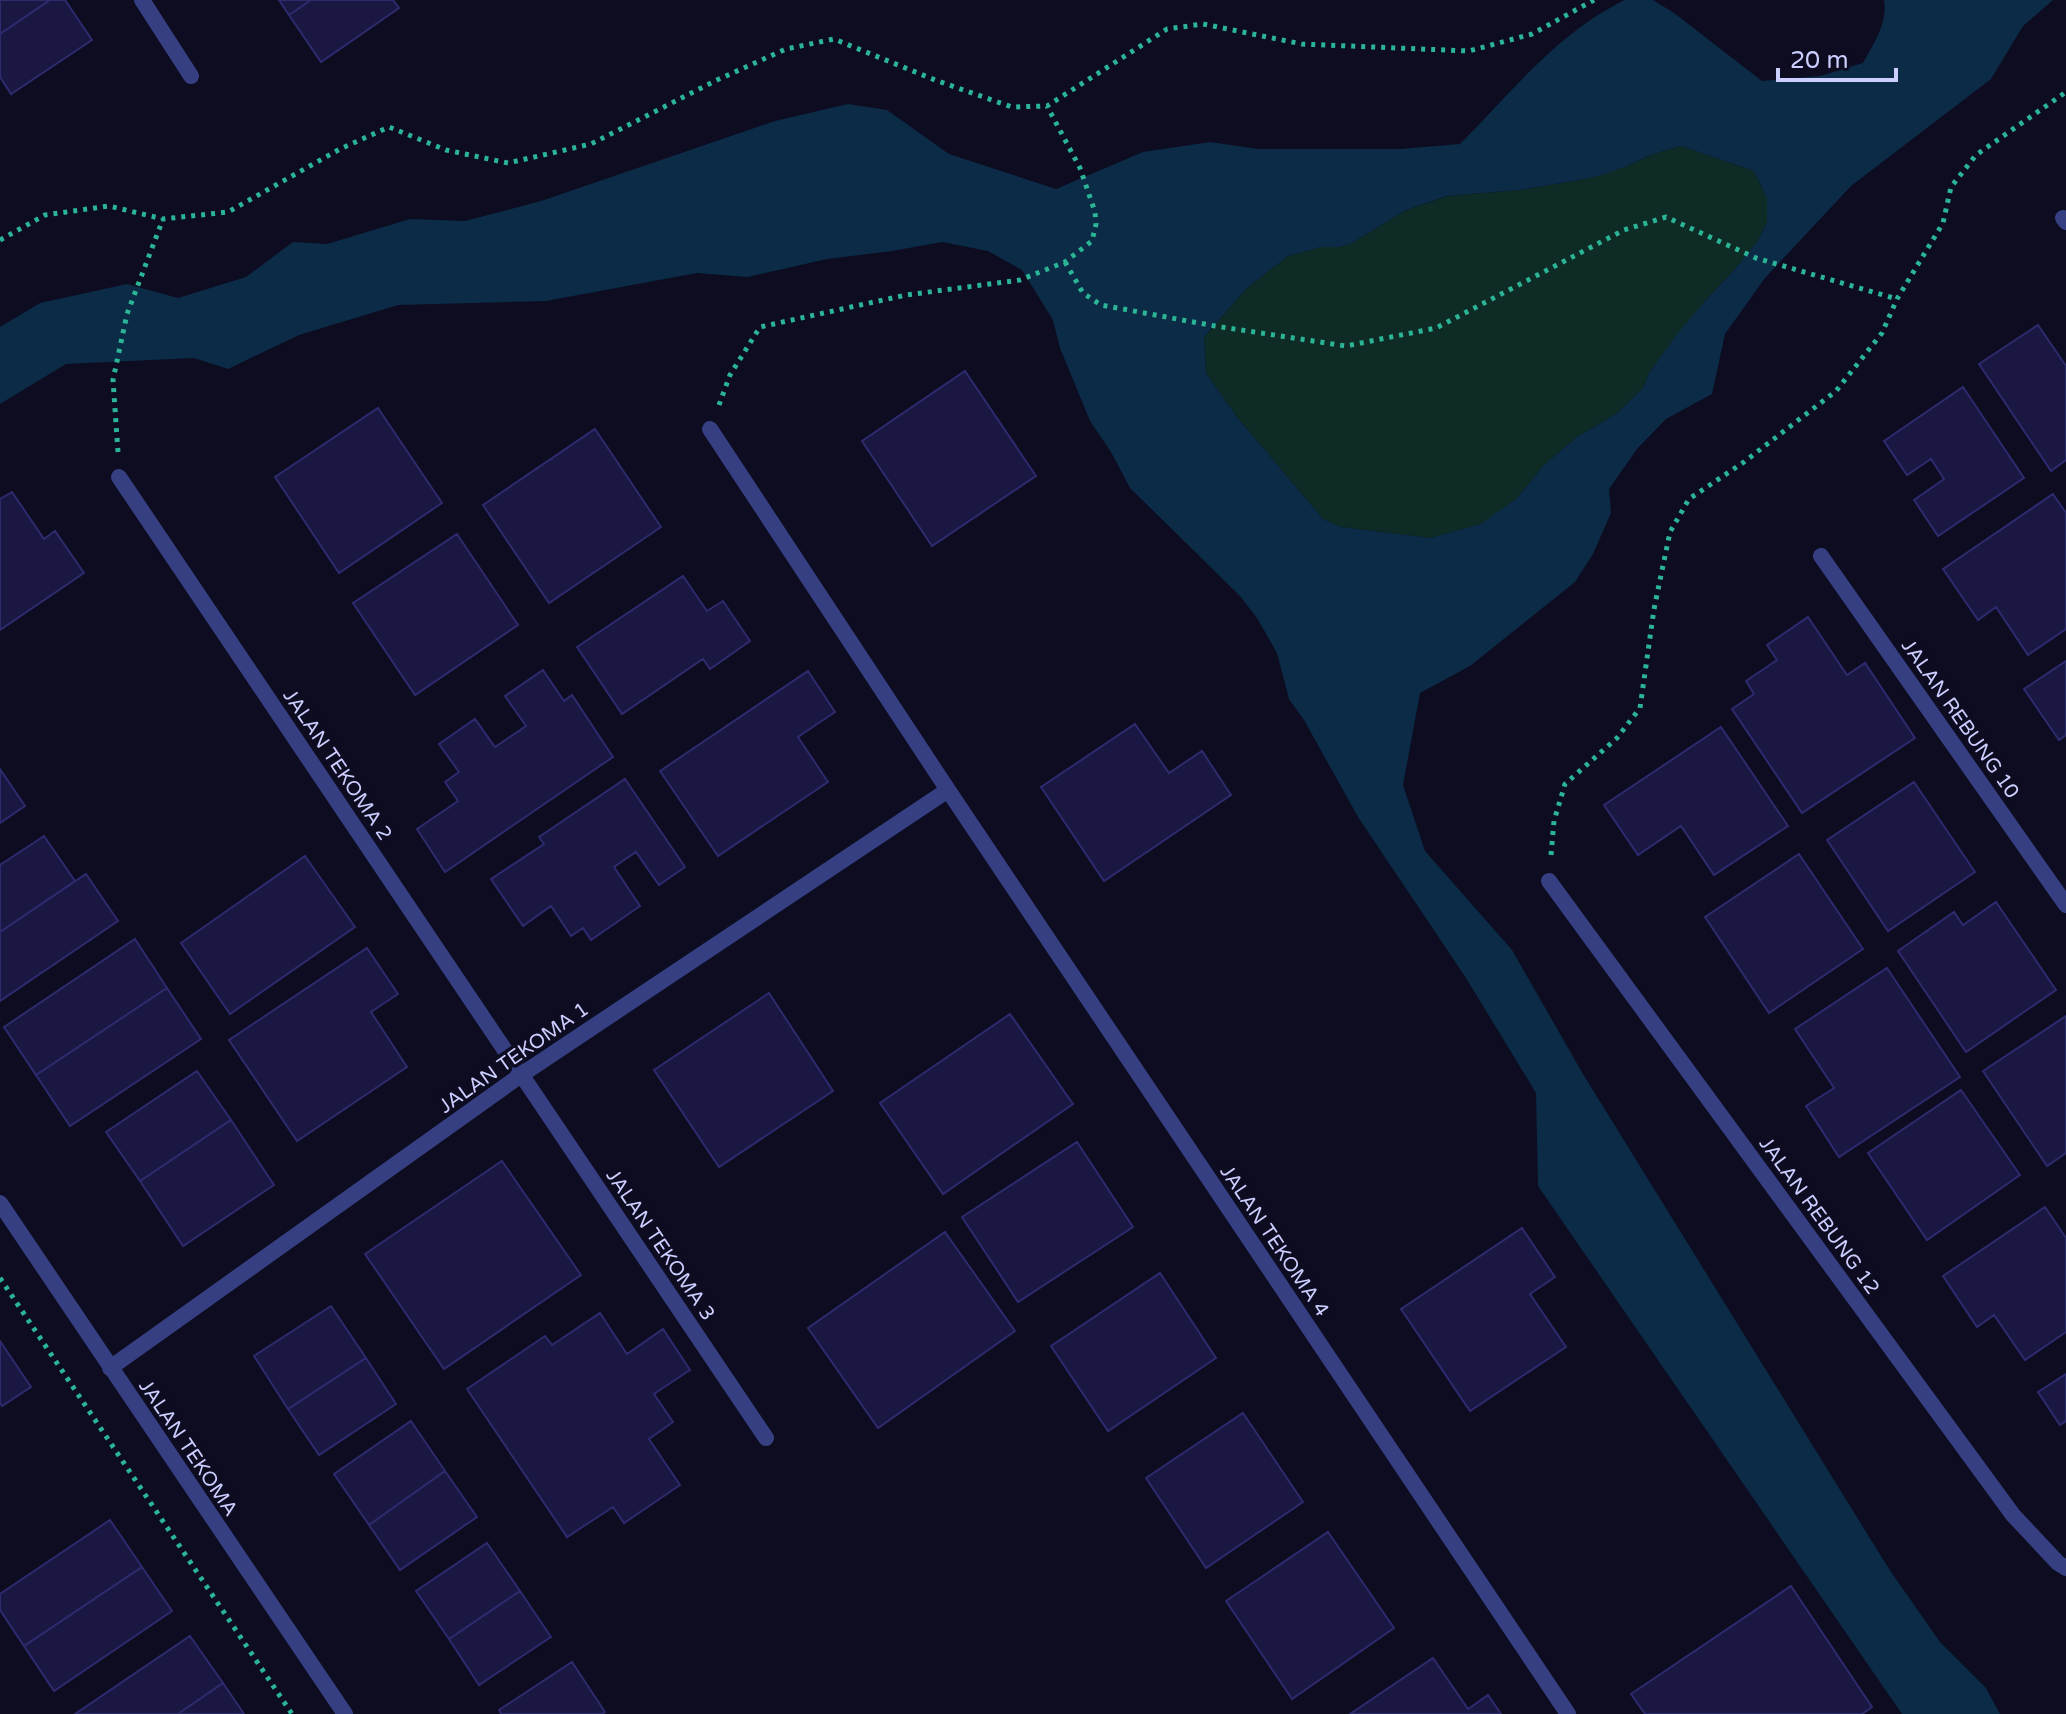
<svg xmlns="http://www.w3.org/2000/svg" width="2066" height="1714" viewBox="0 0 2066 1714" font-family="'Varela Round',sans-serif">
<rect width="100%" height="100%" fill="#0d0c21"/>
<path fill="#0f2b25" d="M1681 146 1754 171 1767 198V222L1759 239 1736 268 1705 301 1649 373 1643 388 1616 414 1577 437 1544 465 1517 498 1482 524 1430 538 1341 527 1323 519 1237 417 1206 373 1204 337 1246 289 1288 256 1321 247H1340L1352 243 1406 210 1448 196 1519 190 1579 180 1627 166 1653 154Z"/>
<path fill="#0b2b46" fill-rule="evenodd" d="M1625 0H1653L1674 13 1762 81 1820 76 1863 63C1874 43 1888 23 1884 0H2053L2023 26 1991 79 1851 186 1765 278 1725 334 1712 394 1666 419 1637 449 1609 489 1611 513 1593 554 1575 582 1470 666 1420 693 1403 785 1425 851 1512 950 1583 1074 1889 1569 1940 1642 1986 1688 2000 1714H1902L1538 1186 1536 1093 1466 978 1358 817 1304 720 1289 699 1277 653 1257 618 1240 596 1130 488 1111 452 1090 421 1060 348 1053 320 1022 270 988 251 942 242 892 251 827 259 747 277 697 273 546 301 398 305 299 335 228 369 194 358 66 364 0 404V327L40 303 127 284 178 298 246 277 293 242 327 244 410 219 465 221 541 201 775 121 848 104 887 110 949 154 1056 189 1143 152 1210 142 1258 149H1401L1460 144C1511 93 1558 32 1625 0ZM1681 146 1754 171 1767 198V222L1759 239 1736 268 1705 301 1678 333 1649 373 1643 388 1616 414 1577 437 1544 465 1517 498 1481 524 1430 538 1341 527 1323 519 1237 417 1206 373 1204 337 1246 289 1288 256 1321 247H1340L1352 243 1406 210 1447 196 1519 190 1579 180 1599 176 1627 166 1653 154Z"/>
<path fill="#1a1842" stroke="#2d2a6e" stroke-width="2" d="M0 0H50L0 34Z
M50 0H65L92 40 11 94 0 77V34Z
M279 0H311L289 15Z
M311 0H393L399 8 321 62 289 15Z
M2038 325 2066 366V460L2051 471 1979 364Z
M965 371 1036 476 932 546 862 441Z
M1963 387 2024 478 1938 536 1914 500 1944 479 1931 459 1907 475 1884 441Z
M378 408 442 503 339 573 275 477Z
M595 429 661 527 549 603 483 505Z
M12 492 44 539 55 531 84 573 0 630V499Z
M2053 494 2066 513V629L2028 655 1996 607 1978 620 1943 569Z
M457 534 518 625 415 695 353 603Z
M683 576 707 611 723 601 750 641 710 669 703 659 622 714 577 647Z
M1808 617 1847 675 1865 663 1915 738 1802 813 1732 709 1754 694 1746 681 1777 660 1767 645Z
M2066 661V735L2059 740 2024 689Z
M543 670 564 701 572 695 613 757 445 872 417 829 458 801 445 782 459 772 439 744 475 719 495 747 526 726 505 696Z
M808 671 835 712 798 737 828 782 718 856 660 771Z
M1135 724 1169 773 1202 751 1231 795 1104 881 1041 787Z
M1721 727 1788 826 1714 875 1681 826 1638 855 1604 805Z
M0 769 25 806 0 823Z
M625 779 685 867 659 885 636 852 614 867 640 906 591 940 583 928 571 936 551 906 523 926 491 879 544 844 539 837Z
M1914 782 1975 872 1888 931 1827 840Z
M44 836 75 881 0 932V865Z
M1799 854 1863 949 1769 1013 1705 917Z
M305 856 355 927 230 1014 181 943Z
M86 874 118 921 0 1001V932Z
M1996 902 2056 990 1966 1052 1898 951 1954 912 1963 925Z
M135 939 167 988 36 1075 4 1027Z
M367 948 398 994 371 1012 407 1067 297 1141 229 1040Z
M1887 968 1960 1077 1839 1157 1806 1106 1834 1088 1795 1029Z
M167 988 201 1039 70 1126 36 1075Z
M769 993 833 1091 719 1167 654 1070Z
M1010 1014 1073 1104 943 1194 880 1103Z
M2066 1016V1153L2047 1166 1983 1071Z
M197 1071 231 1120 140 1181 106 1132Z
M1961 1090 2020 1175 1927 1240 1868 1153Z
M231 1120 274 1185 183 1246 140 1181Z
M1077 1142 1133 1227 1018 1302 962 1217Z
M502 1161 581 1275 444 1369 365 1254Z
M2045 1207 2066 1238V1332L2025 1360 1994 1315 1977 1327 1943 1276Z
M1522 1228 1555 1277 1530 1294 1566 1347 1470 1411 1401 1309Z
M945 1232 1015 1331 878 1428 808 1328Z
M1160 1273 1216 1358 1108 1431 1051 1346Z
M331 1306 366 1358 288 1409 254 1356Z
M600 1313 627 1354 663 1329 690 1370 654 1394 673 1422 649 1439 680 1485 624 1523 613 1507 567 1537 467 1389 545 1336 552 1345Z
M0 1341 31 1387 2 1406 0 1403Z
M366 1358 396 1404 319 1455 288 1409Z
M2066 1374V1421L2060 1425 2038 1392Z
M1243 1413 1303 1502 1206 1568 1146 1478Z
M411 1421 445 1471 369 1525 334 1474Z
M445 1471 477 1517 400 1570 369 1525Z
M110 1520 142 1567 24 1646 0 1610V1594Z
M1328 1532 1394 1628 1292 1699 1226 1601Z
M487 1543 520 1591 449 1639 416 1591Z
M142 1567 172 1611 54 1691 24 1646Z
M1791 1586 1872 1707 1862 1714H1645L1631 1694Z
M520 1591 551 1637 479 1685 449 1639Z
M190 1636 223 1683 178 1714H75Z
M1433 1658 1468 1709 1488 1695 1501 1714H1350Z
M572 1662 605 1712 602 1714H501L499 1710Z
M223 1683 244 1714H178Z"/>
<g fill="none" stroke-linecap="round" stroke-linejoin="round">
<path stroke="#2bb496" stroke-width="5" stroke-dasharray="4 6" stroke-linecap="butt" d="M0 240 45 215 109 206 163 219 228 212 340 149 389 127 446 150 508 163 591 144 717 80 786 49 834 39 935 80 1012 107 1047 106 1167 29 1203 24 1302 44 1469 51 1532 34 1594 0
M1065 262 1083 293 1101 305 1215 326 1346 346 1436 328 1624 230 1666 217 1756 258 1897 299
M719 405 730 375 760 327 906 295 1020 280 1065 262 1092 241 1096 224 1095 212 1080 168 1047 106
M118 452 113 380 127 314 163 219
M1551 855 1554 821 1565 784 1617 738 1640 708 1654 609 1670 532 1689 499 1744 462 1836 391 1882 333 1897 299 1943 223 1951 187 1976 155 2066 92
M0 1278 292 1714"/>
<path stroke="#363f81" stroke-width="16" d="M142 0 191 76
M2063 218 2066 222
M710 429 948 790 1568 1714
M119 477 766 1438
M1821 556 2066 905
M1549 881 2013 1515 2058 1563 2066 1568
M0 1203 345 1714
M110 1368 521 1075 948 790"/>
</g>
<g text-anchor="middle" dominant-baseline="central" stroke-width="7" stroke-linejoin="round" paint-order="stroke">
<g font-size="20" fill="#ccceff" stroke="#0d0c21">
<text transform="translate(1960 719) rotate(55)">JALAN REBUNG 10</text>
<text transform="translate(337 765) rotate(56)">JALAN TEKOMA 2</text>
<text transform="translate(514 1058) rotate(-35)">JALAN TEKOMA 1</text>
<text transform="translate(1819 1216) rotate(54)">JALAN REBUNG 12</text>
<text transform="translate(1274 1241) rotate(56)">JALAN TEKOMA 4</text>
<text transform="translate(660 1245) rotate(56)">JALAN TEKOMA 3</text>
<text transform="translate(188 1448) rotate(56)">JALAN TEKOMA</text>
</g>
</g>
<path d="M1778 68v12h118v-12" fill="none" stroke="#ccceff" stroke-width="4"/>
<text x="1790" y="68" font-size="24" fill="#ccceff" stroke="#0d0c21" stroke-width="6" paint-order="stroke">20 m</text>
</svg>
